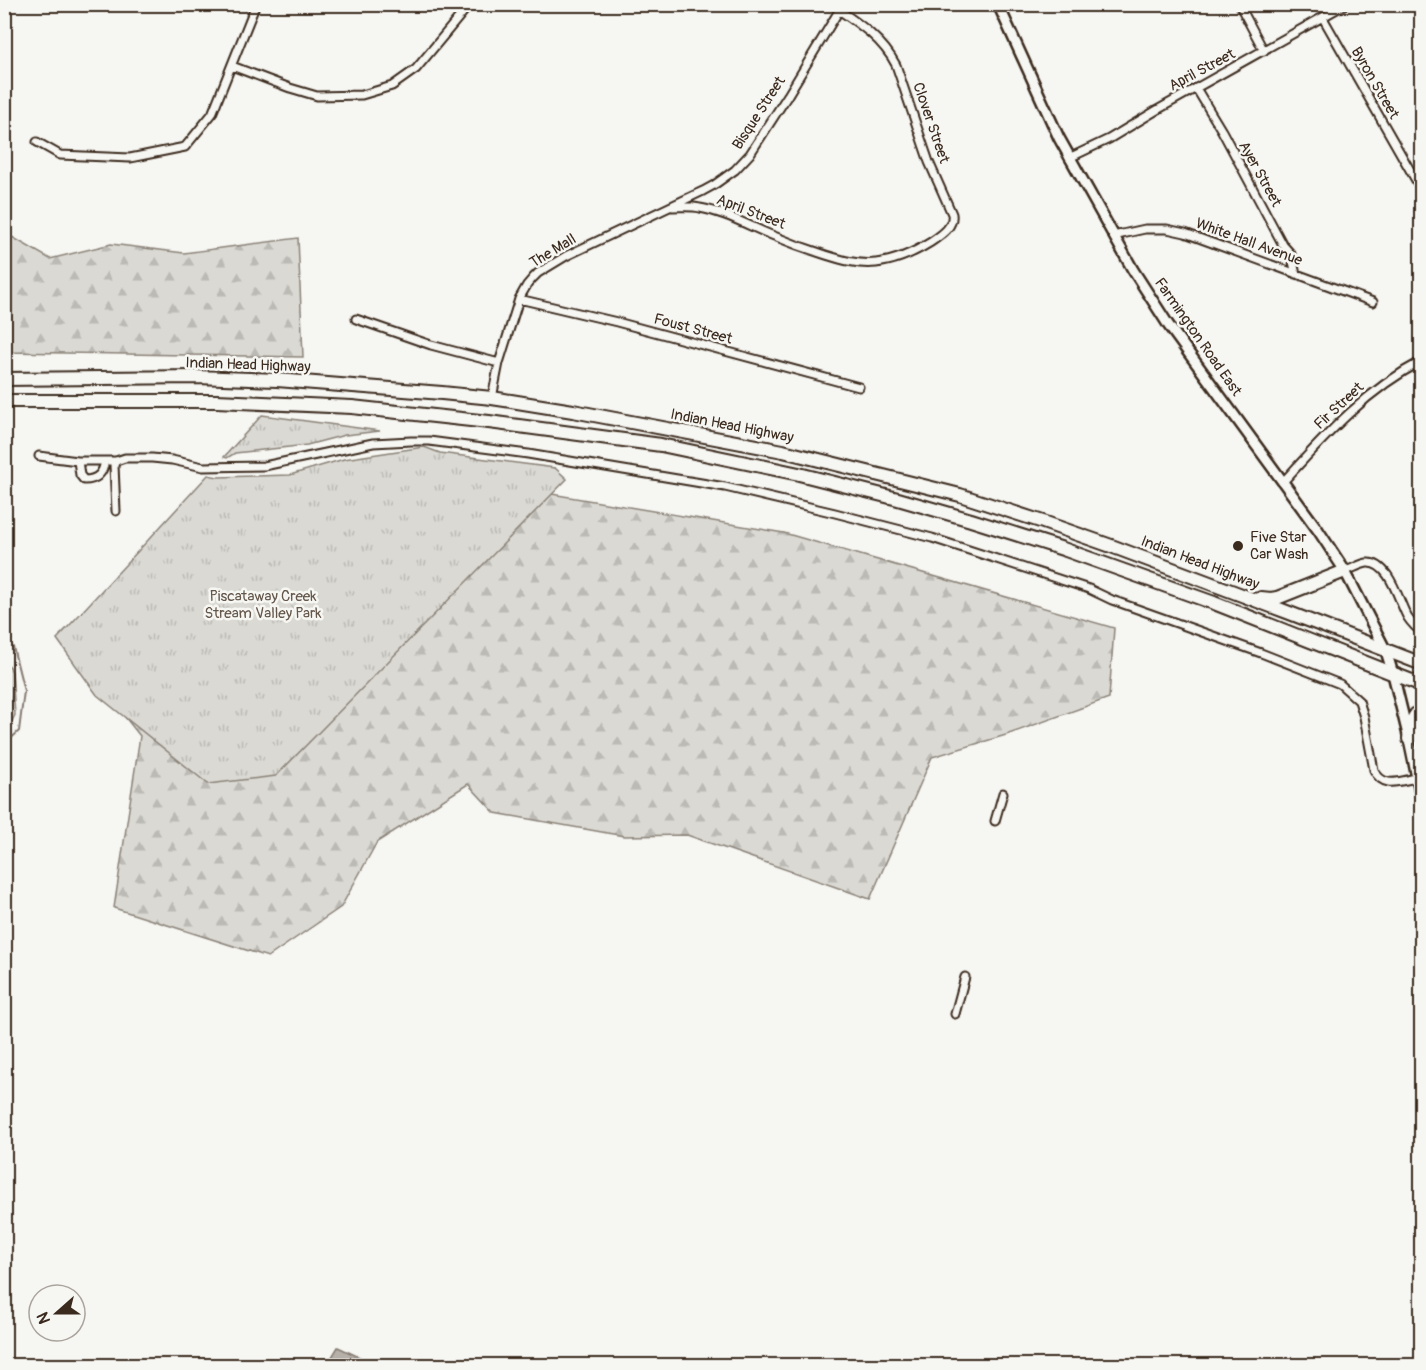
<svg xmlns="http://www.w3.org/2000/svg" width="1426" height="1370" viewBox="0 0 1426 1370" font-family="Pangolin,sans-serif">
<defs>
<pattern id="forest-firs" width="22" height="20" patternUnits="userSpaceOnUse" patternTransform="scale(1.5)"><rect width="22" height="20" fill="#dad9d3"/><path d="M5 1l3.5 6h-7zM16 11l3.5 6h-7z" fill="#bcbab5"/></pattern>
<pattern id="park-tufts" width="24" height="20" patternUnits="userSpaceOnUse" patternTransform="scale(1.5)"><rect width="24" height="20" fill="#dad9d3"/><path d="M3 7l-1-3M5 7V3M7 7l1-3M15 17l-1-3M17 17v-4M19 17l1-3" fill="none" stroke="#bcbab5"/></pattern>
<pattern id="water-ripples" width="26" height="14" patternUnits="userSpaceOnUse" patternTransform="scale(1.5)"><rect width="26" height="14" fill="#b6b0a9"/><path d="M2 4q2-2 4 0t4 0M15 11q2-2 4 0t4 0" fill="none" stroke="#958f89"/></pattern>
</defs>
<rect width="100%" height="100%" fill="#f6f6f2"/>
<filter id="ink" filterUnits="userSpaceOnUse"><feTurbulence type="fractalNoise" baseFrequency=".0167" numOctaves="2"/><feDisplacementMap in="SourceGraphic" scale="12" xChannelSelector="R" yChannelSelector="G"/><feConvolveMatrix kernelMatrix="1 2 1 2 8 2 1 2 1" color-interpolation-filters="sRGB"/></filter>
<g filter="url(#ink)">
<path fill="url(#forest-firs)" stroke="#8a8278" stroke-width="1.5" d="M5 233 50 259 111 244 184 253 298 238 303 357 5 352Z
M414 471 784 533 1114 628 1109 698 1006 735 932 757 870 899 687 835 624 836 495 813 468 784 377 842 341 907 268 957 114 908 140 736 60 635 192 508Z"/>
<path fill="url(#park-tufts)" stroke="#8a8278" stroke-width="1.5" d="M262 415 380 431 345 435 307 445 235 453 227 458 224 457Z
M424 447 440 453 555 468 567 479 276 776 208 784 97 695 57 639 208 475 218 477 290 475 344 459Z
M5 661 10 667 12 672 15 715 5 735Z"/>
<path fill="url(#water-ripples)" stroke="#857a71" stroke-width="1.5" d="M338 1347 376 1365H327Z"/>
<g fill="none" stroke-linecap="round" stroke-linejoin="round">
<path stroke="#857a71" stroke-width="2" d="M4 641 13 647 24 691 19 731 4 745"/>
<g stroke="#3b2a1e" stroke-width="11">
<path id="street" d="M1239 4 1264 51
M1323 18 1422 191
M232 66 290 88 317 96 362 95 392 86 416 69 470 4
M1196 88 1222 131 1283 245 1291 254 1296 274
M37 142 60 155 130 158 185 147 212 114 256 4
M1069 158 1109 139 1157 110 1346 4
M673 207C682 207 691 206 700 208 724 212 747 225 769 234 788 242 807 249 826 255 842 260 859 265 876 263 895 261 915 252 931 242 941 235 954 227 952 214L929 162 896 65C883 40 861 25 839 10
M1113 236 1145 229H1167L1185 233 1373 302
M519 299 617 322 859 387
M356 319 431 345 499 363
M492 398 499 363 519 299 527 285 533 278 538 273 566 256 703 191 714 185 735 170 750 154 788 95 843 4
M39 456 78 461H116L125 458H152L172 460 203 467 264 466 373 443 411 441H429L528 454 725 487 835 513 932 538 1089 589 1112 600 1261 653 1340 684 1359 701 1364 717 1374 770C1383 789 1399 781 1416 778
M78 461 80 475 84 480C98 480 103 473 105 461
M1283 482C1325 436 1366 390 1422 361
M116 511 114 465 116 461
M1345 571C1352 569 1360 564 1367 563 1390 561 1399 603 1408 618 1412 624 1416 628 1422 632
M995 821 1003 793
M955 1014 965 977"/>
</g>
<g stroke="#3b2a1e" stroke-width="14">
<path id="secondary" d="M998 4 1059 138 1133 270 1169 326 1318 530 1345 571 1367 614 1386 651 1393 674 1409 739 1422 802"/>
</g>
<g stroke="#3b2a1e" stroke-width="16">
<path id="highway" d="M4 379 197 377 277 380 442 393 492 398 573 411 783 451 960 495 1043 522 1114 547 1287 612 1422 664
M4 401H216L352 407 489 422 661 445 799 474 898 499 971 520 1063 549 1214 603 1422 685
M1261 598 1271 599 1277 598 1345 571
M1409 739C1411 727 1411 716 1422 709"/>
</g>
<use href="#street" stroke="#f6f6f2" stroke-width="7"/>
<use href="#secondary" stroke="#f6f6f2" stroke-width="9"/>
<use href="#highway" stroke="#f6f6f2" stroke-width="12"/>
</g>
</g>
<circle fill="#3b2a1e" stroke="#f6f6f2" stroke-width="2" cx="1238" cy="546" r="6"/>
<g text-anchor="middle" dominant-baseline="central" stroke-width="5" stroke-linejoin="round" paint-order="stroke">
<g font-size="15" fill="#3b2a1e" stroke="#f6f6f2">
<text transform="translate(1202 70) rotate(-28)">April Street</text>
<text transform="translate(1375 83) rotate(60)">Byron Street</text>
<text transform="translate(759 113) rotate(-57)">Bisque Street</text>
<text transform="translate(931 123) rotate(71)">Clover Street</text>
<text transform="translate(1260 174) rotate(61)">Ayer Street</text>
<text transform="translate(751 212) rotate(21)">April Street</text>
<text transform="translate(1249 242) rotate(20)">White Hall Avenue</text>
<text transform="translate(553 251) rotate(-31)">The Mall</text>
<text transform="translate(693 329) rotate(15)">Foust Street</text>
<text transform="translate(1198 337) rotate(55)">Farmington Road East</text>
<text transform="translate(248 365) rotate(2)">Indian Head Highway</text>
<text transform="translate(1339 406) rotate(-43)">Fir Street</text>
<text transform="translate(732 426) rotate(11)">Indian Head Highway</text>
<text transform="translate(1200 563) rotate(21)">Indian Head Highway</text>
</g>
<g font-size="15" fill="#3b2a1e" stroke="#f6f6f2" text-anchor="start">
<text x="1250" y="537">Five Star<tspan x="1250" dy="17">Car Wash</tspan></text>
</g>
<g font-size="15" fill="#63564b" stroke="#f6f6f2">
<text x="263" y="596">Piscataway Creek<tspan x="263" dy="17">Stream Valley Park</tspan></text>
</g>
</g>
<rect width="1426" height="1370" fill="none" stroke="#f6f6f2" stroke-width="24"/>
<rect x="12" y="12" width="1402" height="1346" fill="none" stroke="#3b2a1e" stroke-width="2" filter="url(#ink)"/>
<g transform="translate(57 1313) rotate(249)"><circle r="28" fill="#f6f6f2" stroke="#aba49d" stroke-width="1.5"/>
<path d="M0-4.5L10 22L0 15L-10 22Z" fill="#3b2a1e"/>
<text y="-9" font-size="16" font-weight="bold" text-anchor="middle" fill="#3b2a1e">N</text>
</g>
</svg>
